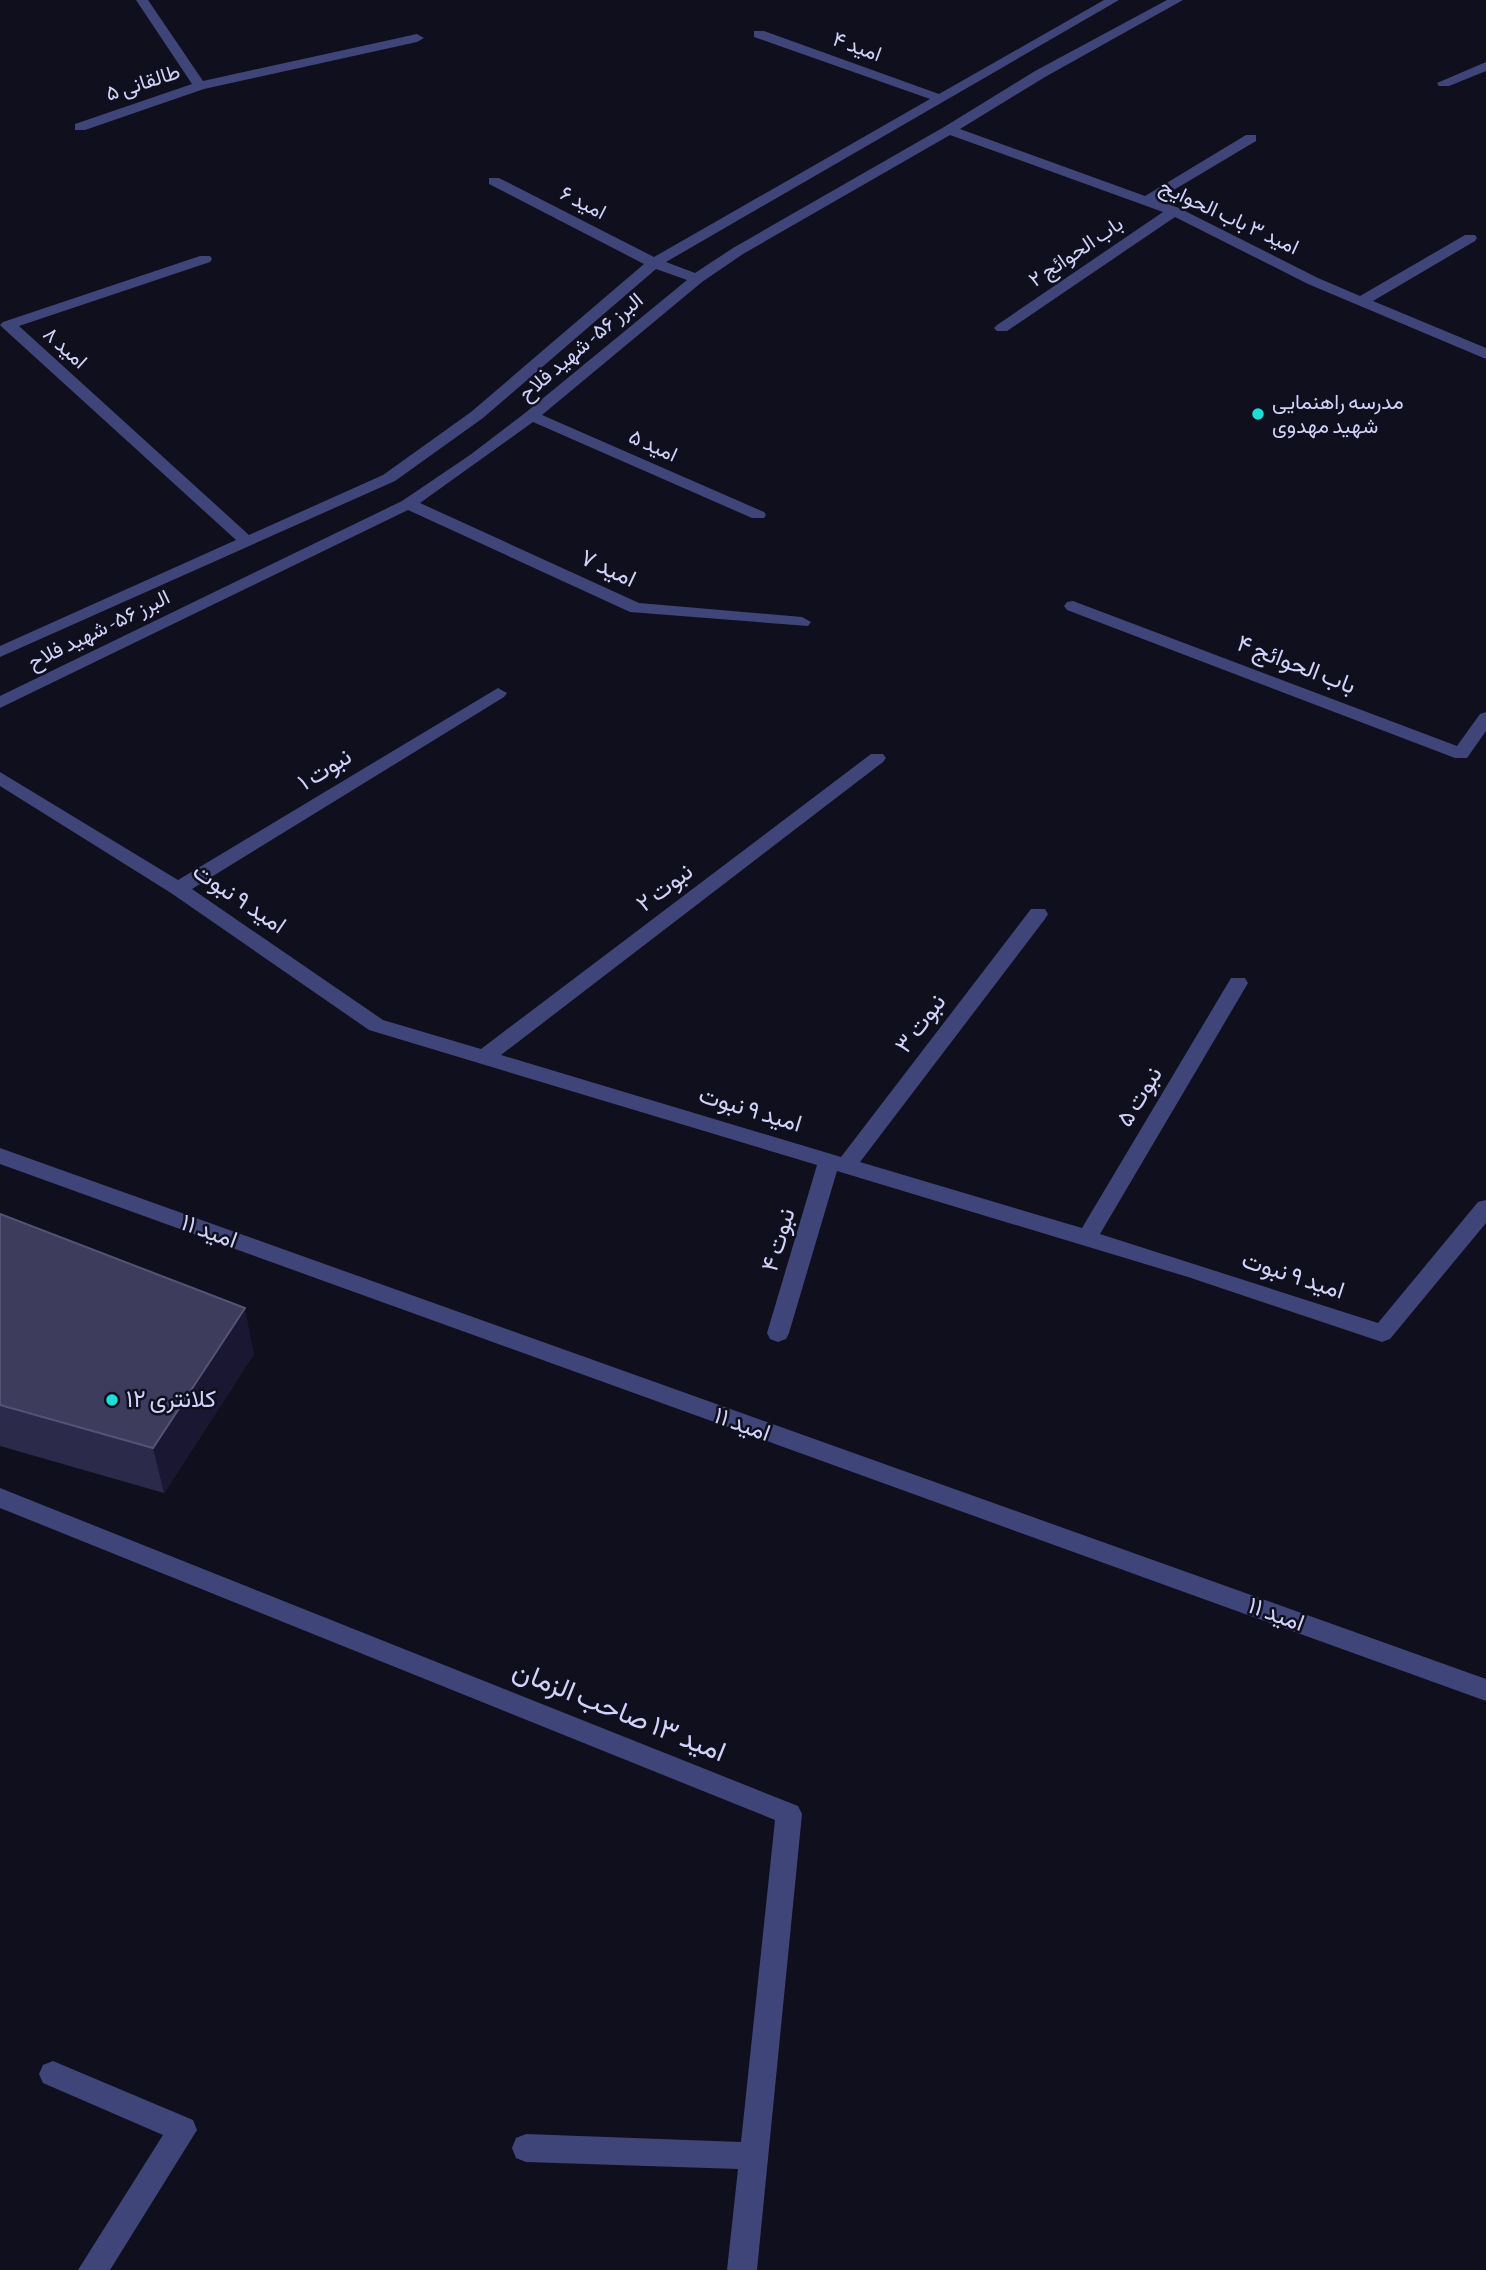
<svg xmlns="http://www.w3.org/2000/svg" width="1486" height="2270" viewBox="0 0 1486 2270" font-family="'Alegreya Sans',Vazirmatn,sans-serif">
<rect width="100%" height="100%" fill="#0f0f1e"/>
<g fill="none" stroke-linecap="round" stroke-linejoin="round">
<path fill="#3f4578" fill-rule="evenodd" d="M136 0H148L203 81 417 34 424 38 417 42 204 89 85 130H75V124L192 84Z
M1104 0H1119L666 262 695 273 733 248 944 127 1035 71 1167 0H1183L1045 77 960 129 1145 196 1246 135H1256V141L1157 200 1179 208 1318 278 1360 296 1465 235H1475L1477 238 1475 241 1373 301 1486 348V359L1308 284 1175 217 1007 331H997L994 328 997 325 1163 212 950 135 743 254 702 282 542 415 764 512 766 515 764 518H752L533 422 420 503 639 603 802 617 811 622 808 626 630 612 408 510 0 708V696L402 501 470 455 525 413 687 280 656 269 483 418 395 481 0 657V646L236 540 3 328 0 325 3 322 200 256H210L212 259 210 262 19 326 249 535 383 475 471 412 644 264 489 184V178H499L654 257 930 99 754 37V31H764L939 94Z
M1486 62V71L1449 86H1439L1437 83Z
M1073 601 1457 746 1480 714 1486 712V731L1467 758H1455L1067 610 1064 606 1067 602Z
M498 688 507 693 504 697 192 889 383 1020 481 1049 871 754H883L886 758 883 762 501 1055 841 1157 1031 909H1045L1048 914 1045 919 860 1162 1082 1228 1231 978H1245L1248 983 1100 1234 1378 1323 1478 1202 1486 1200V1223L1390 1339 1382 1342 1188 1277 837 1171 789 1333 786 1339 778 1342 770 1339 767 1333 817 1165 369 1030 171 893 0 786V772L178 880Z
M0 1148 1486 1679V1701L0 1164Z
M0 1488 798 1806 802 1814 757 2270H727L738 2169 526 2162 516 2158 512 2148 516 2138 526 2134 741 2142 775 1820 0 1508Z
M53 2061 193 2120 197 2130 110 2270H78L163 2135 43 2083 39 2074 43 2065Z"/>
</g>
<path fill="#2b2a4a" d="M0 1214 254 1354 164 1493 0 1446Z"/>
<path fill="#191731" d="M245 1308 254 1354 164 1493 153 1448Z"/>
<path fill="#3d3c5d" stroke="#545376" stroke-width="2" d="M0 1214 245 1308 153 1448 0 1405Z"/>
<g fill="#18dfd7" stroke="#0f0f1e" stroke-width="2.5">
<circle cx="1258" cy="414" r="7"/>
<circle cx="112" cy="1400" r="7"/>
</g>
<g text-anchor="middle" dominant-baseline="central" stroke-width="5" stroke-linejoin="round" paint-order="stroke">
<g font-size="21" fill="#d1d2fa" stroke="#0f0f1e">
<text transform="translate(857 47) rotate(20)">امید ۴</text>
<text transform="translate(143 83) rotate(-18)">طالقانی ۵</text>
<text transform="translate(583 203) rotate(27)">امید ۶</text>
<text transform="translate(1229 217) rotate(25)">امید ۳ باب الحوایج</text>
<text transform="translate(1076 252) rotate(-34)">باب الحوائج ۲</text>
<text transform="translate(581 347) rotate(-40)">البرز ۵۶- شهید فلاح</text>
<text transform="translate(65 348) rotate(42)">امید ۸</text>
<text transform="translate(653 446) rotate(24)">امید ۵</text>
<text transform="translate(99 630) rotate(-26)">البرز ۵۶- شهید فلاح</text>
</g>
<g font-size="21" fill="#d1d2fa" stroke="#0f0f1e" text-anchor="start">
<text x="1272" y="402">مدرسه راهنمایی<tspan x="1272" dy="24">شهید مهدوی</tspan></text>
</g>
<g font-size="24" fill="#d1d2fa" stroke="#0f0f1e">
<text transform="translate(608 569) rotate(25)">امید ۷</text>
<text transform="translate(1296 665) rotate(21)">باب الحوائج ۴</text>
<text transform="translate(325 770) rotate(-32)">نبوت ۱</text>
<text transform="translate(665 888) rotate(-37)">نبوت ۲</text>
<text transform="translate(239 899) rotate(34)">امید ۹ نبوت</text>
<text transform="translate(921 1024) rotate(-53)">نبوت ۳</text>
<text transform="translate(1140 1097) rotate(-59)">نبوت ۵</text>
<text transform="translate(750 1110) rotate(17)">امید ۹ نبوت</text>
<text transform="translate(209 1232) rotate(20)">امید ۱۱</text>
<text transform="translate(779 1240) rotate(-73)">نبوت ۴</text>
<text transform="translate(1293 1276) rotate(18)">امید ۹ نبوت</text>
<text transform="translate(742 1425) rotate(20)">امید ۱۱</text>
<text transform="translate(1276 1615) rotate(20)">امید ۱۱</text>
</g>
<g font-size="24" fill="#d1d2fa" stroke="#0f0f1e" text-anchor="start">
<text x="126" y="1400">کلانتری ۱۲</text>
</g>
<g font-size="28" fill="#d1d2fa" stroke="#0f0f1e">
<text transform="translate(619 1712) rotate(22)">امید ۱۳ صاحب الزمان</text>
</g>
</g>
</svg>
